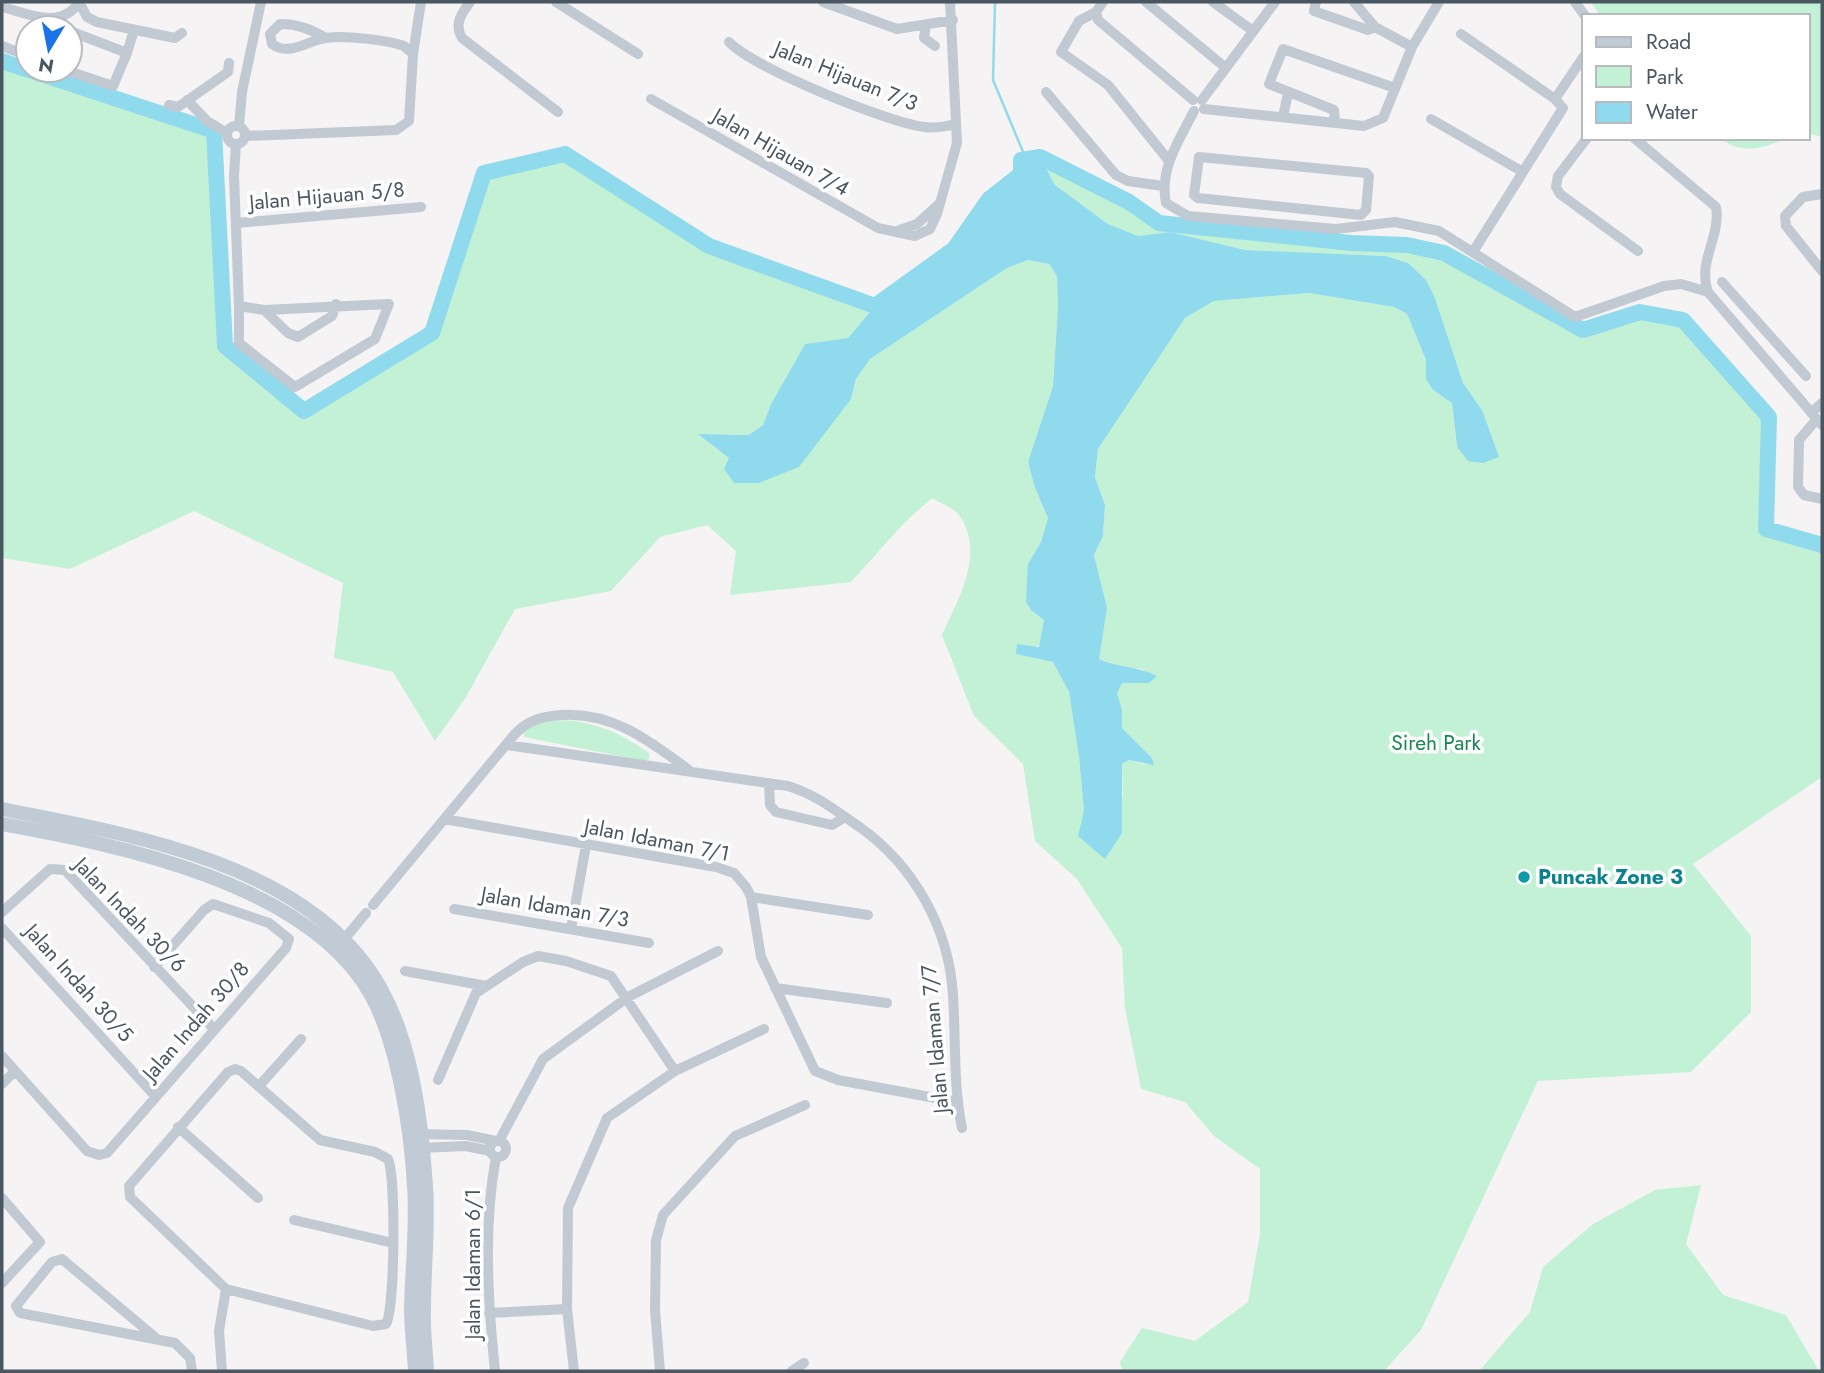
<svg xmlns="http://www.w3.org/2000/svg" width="1824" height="1373" viewBox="0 0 1824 1373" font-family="Jost,sans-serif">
<rect width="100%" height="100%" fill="#f5f3f3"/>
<path fill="#c3f1d5" d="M1591 2H1822V137L1808 133V16H1600Z
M2 61 214 131 225 346 304 410 432 333 484 173 565 154 709 246 875 306 848 338 805 344 771 404 763 425 749 435 700 434 730 458 851 399 856 379 870 359 1007 268 1028 260 1049 264 1057 276 1058 308 1053 386 1028 462 1035 488 1048 518 1041 542 1028 564 1032 611 1044 620 1042 644 1017 654 1053 662 1069 692 1079 757 1084 810 1078 836 1123 797 1122 764 1129 760 1144 764 1152 758 1122 728V710L1116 693 1122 683H1148L1143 669 1116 667 1099 659V579L1094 555 1103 536 1105 505 1095 477 1098 449 1185 318 1214 301 1309 293 1394 307 1407 314 1426 360V379L1433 390 1452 403 1457 448 1482 410 1463 383 1435 298 1408 263 1386 256 1245 250 1170 232 1138 236 1108 224 1055 185 1040 157 1129 202 1159 223 1351 243 1407 245 1444 253 1583 330 1640 312 1683 320 1769 417 1766 529 1822 545V777L1693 864 1751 936V1012L1691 1072 1538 1081 1421 1330 1384 1371H1122L1120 1362 1142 1328 1195 1341 1248 1302 1260 1234V1169L1214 1136 1185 1102 1141 1089 1125 1008 1122 948 1077 879 1035 841 1023 764 974 716 942 635C958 600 986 553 959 515 954 508 940 503 932 498L905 522 851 582 730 595 736 551 707 525 660 537 611 591 515 609 466 697 435 741 393 672 334 658 343 583 194 511 70 569 2 558Z
M1720 138H1786C1764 149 1741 155 1720 138Z
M555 720C592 720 619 732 649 753V759L644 761 524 737V732L534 722Z
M1701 1185 1686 1244 1723 1295 1786 1315 1819 1371H1479L1530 1312 1543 1267 1593 1224 1655 1190Z"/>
<path fill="#90daee" d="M1040 157 1055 185 1108 224 1138 236 1170 232 1245 250 1386 256 1408 263 1426 280 1435 298 1463 383 1482 410 1499 457 1483 463 1468 461 1457 447 1452 403 1433 390 1426 379V360L1407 314 1394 307 1309 293 1214 301 1185 318 1098 449 1095 477 1105 505 1103 536 1094 555 1107 608 1099 659C1118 668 1138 666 1157 676L1149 683H1122L1117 693 1122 710V728L1152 758 1154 765 1129 760 1122 764V833L1105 859 1078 836 1084 810 1079 757 1069 692 1053 662 1016 654 1017 644 1039 647 1044 620 1032 611 1026 602 1028 564 1041 542 1048 518 1035 488 1028 462 1053 386 1058 308 1057 276 1049 264 1028 260 1007 268 870 359 856 379 851 399 799 467 759 483H734L724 469 729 458 698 434 749 435 763 425 771 404 805 344 848 338 875 306 954 249 989 199 1021 174V160Z"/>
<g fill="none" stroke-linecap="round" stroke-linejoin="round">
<path stroke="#90daee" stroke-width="2.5" d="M995 2 993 80 1026 159"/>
<path stroke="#90daee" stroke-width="16" d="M2 61 28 70
M29 70 214 131 225 346 304 411 432 333 484 173 565 154 709 246 875 306 954 249 989 199 1021 174V160L1040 157 1129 202 1159 223 1351 243 1407 245 1444 253 1583 330 1640 312 1683 320 1769 417 1766 529 1822 545"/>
<path stroke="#c1cad2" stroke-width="10" d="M79 2 87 17 97 22 175 38 182 33
M470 2C461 14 454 24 462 38L558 112
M556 2 638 54
M823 2 897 29 953 20
M1103 2 1096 12 1098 20 1193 100
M1146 2 1226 68
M1213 2 1253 31
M1316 2 1314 11 1368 30 1375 27
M1354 2 1375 27 1412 47
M1575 2 1585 16
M2 7C29 14 61 30 79 2
M1096 12 1079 21 1061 52 1108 85 1169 161
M926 25 924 38 935 46
M58 27 62 28
M70 31 127 53 134 30
M1461 34 1555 99 1563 108 1473 252
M729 42C754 68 886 122 924 127 935 129 946 126 956 124
M2 46 28 56
M413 54 421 2
M65 70 113 86 127 53
M1046 92 1116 175 1128 181 1163 186
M651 99 878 228 915 236 930 229 937 214 957 143 950 2
M1555 99 1584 56
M187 100 207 121 227 133
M1202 100 1275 2
M169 105 178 107 228 72 229 63
M1204 109 1364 126 1383 118 1412 47 1439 2
M1194 111C1179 141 1159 169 1166 203L1188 216 1336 229 1395 222 1439 231 1575 317 1664 286 1681 284 1708 292
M1283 117 1288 93
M1431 119 1523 172
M1335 123 1334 110 1269 84 1283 49 1395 88
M227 135a9 9 0 1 1 18 0a9 9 0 1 1-18 0Z
M239 126 242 92 261 2
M246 136 396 130 409 121 413 54 404 46C387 40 344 35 326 38 308 40 290 57 272 44L270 34 280 24C298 24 310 29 326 38
M1587 138 1558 176 1556 187 1560 194 1638 251
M1634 138 1716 207C1721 237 1697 262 1708 292L1822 425
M236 144 234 176 239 306 264 310 389 304 375 339 295 387 239 343V306
M1199 157 1366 173 1369 176 1366 210 1361 215 1198 198 1194 195Z
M1822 194 1803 197 1785 216 1786 226 1822 271
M237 223 421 207
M897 231 917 224 939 204
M1722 282 1806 376
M264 310 288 333 298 337 332 316 336 304
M1811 413 1822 403
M1817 419 1799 440 1798 487 1804 495 1822 499
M507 745 788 786C817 795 836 811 861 828 915 867 949 929 953 995 956 1040 953 1084 962 1128
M769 783 770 805 776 812 832 825 845 817
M444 819 716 867 734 873 746 887 751 897 761 957 815 1071 838 1080 957 1102
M751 897 868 915
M373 905 514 735C528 720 542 716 562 715 613 712 650 741 689 770
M454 909 649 943
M2 912 50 869 65 870 214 1029
M2 928 155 1096
M571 929 586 845
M341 943 366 913
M405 971 486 986
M775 988 887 1003
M2 1056 87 1151 99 1155 107 1153 286 948 289 939 269 923 213 904 204 910 154 967
M235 1069 241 1071 320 1140 375 1152 388 1159C396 1177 395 1309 386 1324L373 1326 226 1289 130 1197 129 1186 228 1072Z
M438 1080 476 993 523 962 538 956 566 961 611 976 675 1071
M2 1084 15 1071
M259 1086 301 1039
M178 1127 258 1198
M416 1134 467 1135 496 1141
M490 1149a8 8 0 1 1 16 0a8 8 0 1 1-16 0Z
M499 1141 543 1059 628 997 718 951
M419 1148 466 1146 490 1151
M2 1198 40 1242 2 1283
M294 1220 393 1243
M489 1313 567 1309
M156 1338 62 1259 52 1262 16 1306 20 1313 175 1343 190 1358 192 1371
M222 1371 219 1331 226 1289
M495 1371C488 1302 483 1226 496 1157
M574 1371 567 1309 568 1208 607 1118 675 1071 764 1029
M660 1371 655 1310 656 1240 663 1215 735 1136 805 1105
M792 1371 804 1363"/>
<path stroke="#c1cbd6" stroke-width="14" d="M2 809C122 833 291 860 368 968 411 1028 421 1114 426 1186 429 1226 424 1267 424 1308 423 1329 426 1350 427 1371
M2 824C119 845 308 883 371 995 398 1044 411 1131 414 1186 417 1226 412 1267 411 1308 411 1329 414 1350 415 1371"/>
</g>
<circle fill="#0f9aa8" stroke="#fff" stroke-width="2.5" cx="1524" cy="877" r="7"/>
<g text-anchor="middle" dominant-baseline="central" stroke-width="7" stroke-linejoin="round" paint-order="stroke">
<g font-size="21" fill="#4a5661" stroke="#fff">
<text transform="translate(846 76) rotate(22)">Jalan Hijauan 7/3</text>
<text transform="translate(781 152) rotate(30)">Jalan Hijauan 7/4</text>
<text transform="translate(327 196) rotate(-5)">Jalan Hijauan 5/8</text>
<text transform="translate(657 840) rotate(11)">Jalan Idaman 7/1</text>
<text transform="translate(555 907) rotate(10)">Jalan Idaman 7/3</text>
<text transform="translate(130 915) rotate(46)">Jalan Indah 30/6</text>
<text transform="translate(79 983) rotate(48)">Jalan Indah 30/5</text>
<text transform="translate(196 1021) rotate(-49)">Jalan Indah 30/8</text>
<text transform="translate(935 1039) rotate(-95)">Jalan Idaman 7/7</text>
<text transform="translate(473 1264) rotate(-90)">Jalan Idaman 6/1</text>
</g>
<g font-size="21" fill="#17864f" stroke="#fff">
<text x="1436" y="743">Sireh Park</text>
</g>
<g font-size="21" font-weight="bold" fill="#0d838f" stroke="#fff" text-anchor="start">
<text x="1538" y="877">Puncak Zone 3</text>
</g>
</g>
<rect width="1824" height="1373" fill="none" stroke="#4a5661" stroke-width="7"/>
<rect x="1582" y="14" width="228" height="126" fill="#ffffff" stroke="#b7bbc0" stroke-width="2"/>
<rect x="1596" y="37" width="35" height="10" fill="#c1cbd6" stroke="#b7bbc0" stroke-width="2"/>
<text x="1646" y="49" font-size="21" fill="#4a5661">Road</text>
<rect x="1596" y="66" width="35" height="21" fill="#c3f1d5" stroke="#b7bbc0" stroke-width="2"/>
<text x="1646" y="84" font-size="21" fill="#4a5661">Park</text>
<rect x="1596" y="102" width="35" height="21" fill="#90daee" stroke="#b7bbc0" stroke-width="2"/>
<text x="1646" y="119" font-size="21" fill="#4a5661">Water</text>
<g transform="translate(49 49) rotate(190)"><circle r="33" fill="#ffffff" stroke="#b7bbc0" stroke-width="2"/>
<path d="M0-5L12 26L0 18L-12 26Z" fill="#1a73e8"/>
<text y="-10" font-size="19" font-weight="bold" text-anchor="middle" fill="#4a5661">N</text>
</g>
</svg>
